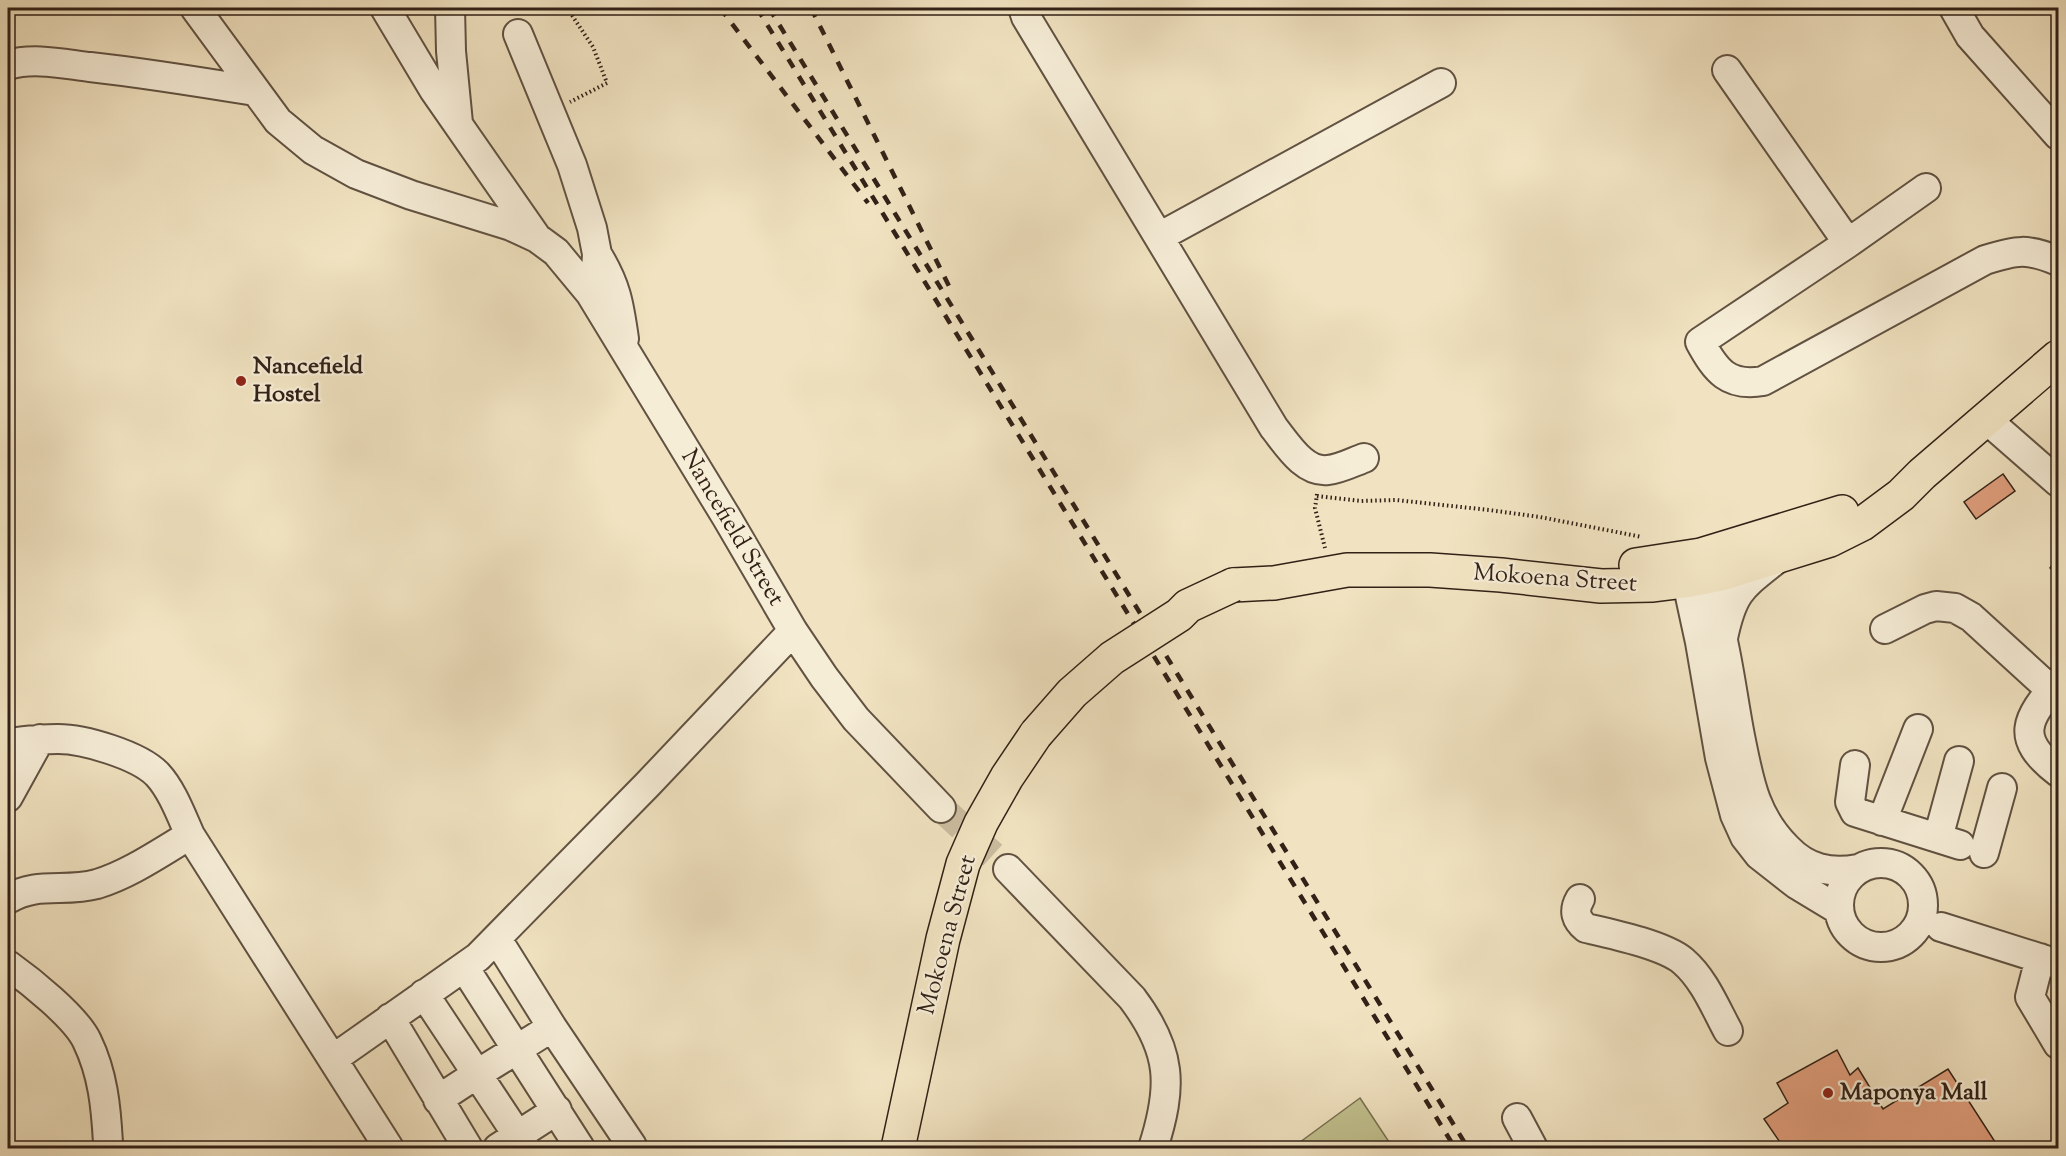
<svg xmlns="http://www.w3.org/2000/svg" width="2066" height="1156" viewBox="0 0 2066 1156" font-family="'Sorts Mill Goudy',serif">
<rect width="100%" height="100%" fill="#f1e3c1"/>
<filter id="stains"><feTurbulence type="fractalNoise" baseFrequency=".00333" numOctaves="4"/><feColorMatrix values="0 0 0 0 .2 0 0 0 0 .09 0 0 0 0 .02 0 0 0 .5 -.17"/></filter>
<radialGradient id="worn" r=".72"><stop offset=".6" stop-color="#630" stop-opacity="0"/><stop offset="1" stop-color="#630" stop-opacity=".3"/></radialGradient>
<path fill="#c1c18e" stroke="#797152" stroke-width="1.5" d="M1360 1098 1393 1148H1292Z"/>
<path fill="#e2a07e" stroke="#312117" stroke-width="1.5" d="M2003 474 2015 491 1976 519 1964 502Z
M2058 557V575L2050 568Z
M1837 1050 1850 1075 1858 1068 1883 1109 1948 1069 1999 1148H1784L1764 1119 1788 1103 1777 1083Z"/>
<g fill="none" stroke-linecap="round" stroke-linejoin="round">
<path stroke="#cbbc9f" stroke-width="28" stroke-dasharray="28 14" stroke-linecap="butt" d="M941 808 1008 869"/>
<g stroke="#615242" stroke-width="32">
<path id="minor" d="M195 8 278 121 313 150 356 174 411 195 511 226 537 238 556 252 590 293 727 518 793 631 824 677 856 719 941 808
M385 8 434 90 537 238
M450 8 451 51 458 123
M1023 8 1026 17 1274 428C1287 444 1304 473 1328 470 1340 469 1353 462 1364 458
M1954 8 1970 36 2058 135
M518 34 572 165 592 228 597 254 596 272 590 293
M8 65C33 57 64 64 90 67 145 73 200 82 255 91
M1727 70 1848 243
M1926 188 1848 243 1700 342C1716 371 1728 387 1763 381L1985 260C2017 250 2027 248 2058 261
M1159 237 1441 83
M597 254C616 285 619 303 624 339
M1986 419 2058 482
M1702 557C1708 585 1717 613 1723 641 1730 673 1734 705 1740 736 1749 780 1754 815 1787 848 1807 869 1830 874 1858 869
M1682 559 1700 642 1720 758 1735 815 1745 837 1759 855 1796 884 1839 910
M1885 629 1925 609 1936 606 1955 608 1971 617 2051 690
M1723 638C1733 590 1742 587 1778 558
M2058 682C2026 719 2014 738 2058 772
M8 743C24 741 41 739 58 739 84 739 138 755 157 774 172 790 181 815 190 835L389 1148
M1855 765 1850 802 1855 812 1960 845
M8 797 40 739
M1882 821 1918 729
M1938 838 1959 761
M1984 853 2002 788
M1839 905a42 42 0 1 1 84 0a42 42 0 1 1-84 0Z
M1008 869 1132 998C1172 1051 1173 1086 1153 1148
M8 899C38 881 64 893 97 884 130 874 161 852 190 835
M1580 899C1573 911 1576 920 1586 928 1612 934 1664 945 1683 961 1704 979 1715 1007 1728 1031
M1941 927 2058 964
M497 939 552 1027 632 1146
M2040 958 2030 997 2058 1044
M8 965C29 980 76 1017 87 1041 103 1074 106 1107 108 1143
M464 967 580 1148
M424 994 526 1148
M390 1018 468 1148
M333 1059 478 957 647 785 793 631
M438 1100C475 1074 514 1052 552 1027
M1517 1118 1533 1148
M498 1148 557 1110"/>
</g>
<g stroke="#312117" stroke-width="36">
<path id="major" d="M1636 565 1701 555 1842 512
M1233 585 1274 583 1347 570H1430L1501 575 1601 586 1653 585 1685 581 1721 574 1830 540 1862 524 1901 495 1922 474 2058 357
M898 1148 943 939 963 864 981 823 1007 777 1036 734"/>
</g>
<path stroke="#312117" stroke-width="4" stroke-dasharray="1.5 3" stroke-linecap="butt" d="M567 8 593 47 607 83 570 102
M1317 494 1315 508 1325 548
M1317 496 1361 501 1396 500 1489 510 1540 517 1642 537"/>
<use href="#minor" stroke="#f6edd7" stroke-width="28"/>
<use href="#major" stroke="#f1e3c1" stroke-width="33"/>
<path stroke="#312117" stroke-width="4.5" stroke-dasharray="10 10" stroke-linecap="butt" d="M720 8 868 203
M757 8 1455 1148
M769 8 1468 1148
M811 8 951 290"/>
<g stroke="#312117" stroke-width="36" stroke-linecap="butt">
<path id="major-bridge" d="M1036 734 1072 693 1112 658 1179 615 1188 606 1233 585"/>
</g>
<use href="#major-bridge" stroke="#f1e3c1" stroke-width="33"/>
</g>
<g fill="#8f2418" stroke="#f6edd7" stroke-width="2">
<circle cx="241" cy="381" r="6"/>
<circle cx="1828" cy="1093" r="6"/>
</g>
<g text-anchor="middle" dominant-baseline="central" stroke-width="4.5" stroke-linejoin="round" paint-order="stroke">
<g font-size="24" font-weight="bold" fill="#312117" stroke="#f6edd7" text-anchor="start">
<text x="253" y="367">Nancefield<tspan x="253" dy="28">Hostel</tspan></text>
<text x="1840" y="1093">Maponya Mall</text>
</g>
<g font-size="24" fill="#312117" stroke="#f6edd7">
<text transform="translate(732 528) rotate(59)">Nancefield Street</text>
<text transform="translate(1555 579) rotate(4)">Mokoena Street</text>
<text transform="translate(948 935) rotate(-75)">Mokoena Street</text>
</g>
</g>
<rect width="2066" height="1156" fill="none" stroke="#f1e3c1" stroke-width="30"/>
<rect x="9" y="9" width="2048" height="1138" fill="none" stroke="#312117" stroke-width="3"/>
<rect x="15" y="15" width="2036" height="1126" fill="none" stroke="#312117" stroke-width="1.5"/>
<rect width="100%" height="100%" filter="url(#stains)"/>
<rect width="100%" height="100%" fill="url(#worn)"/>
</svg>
